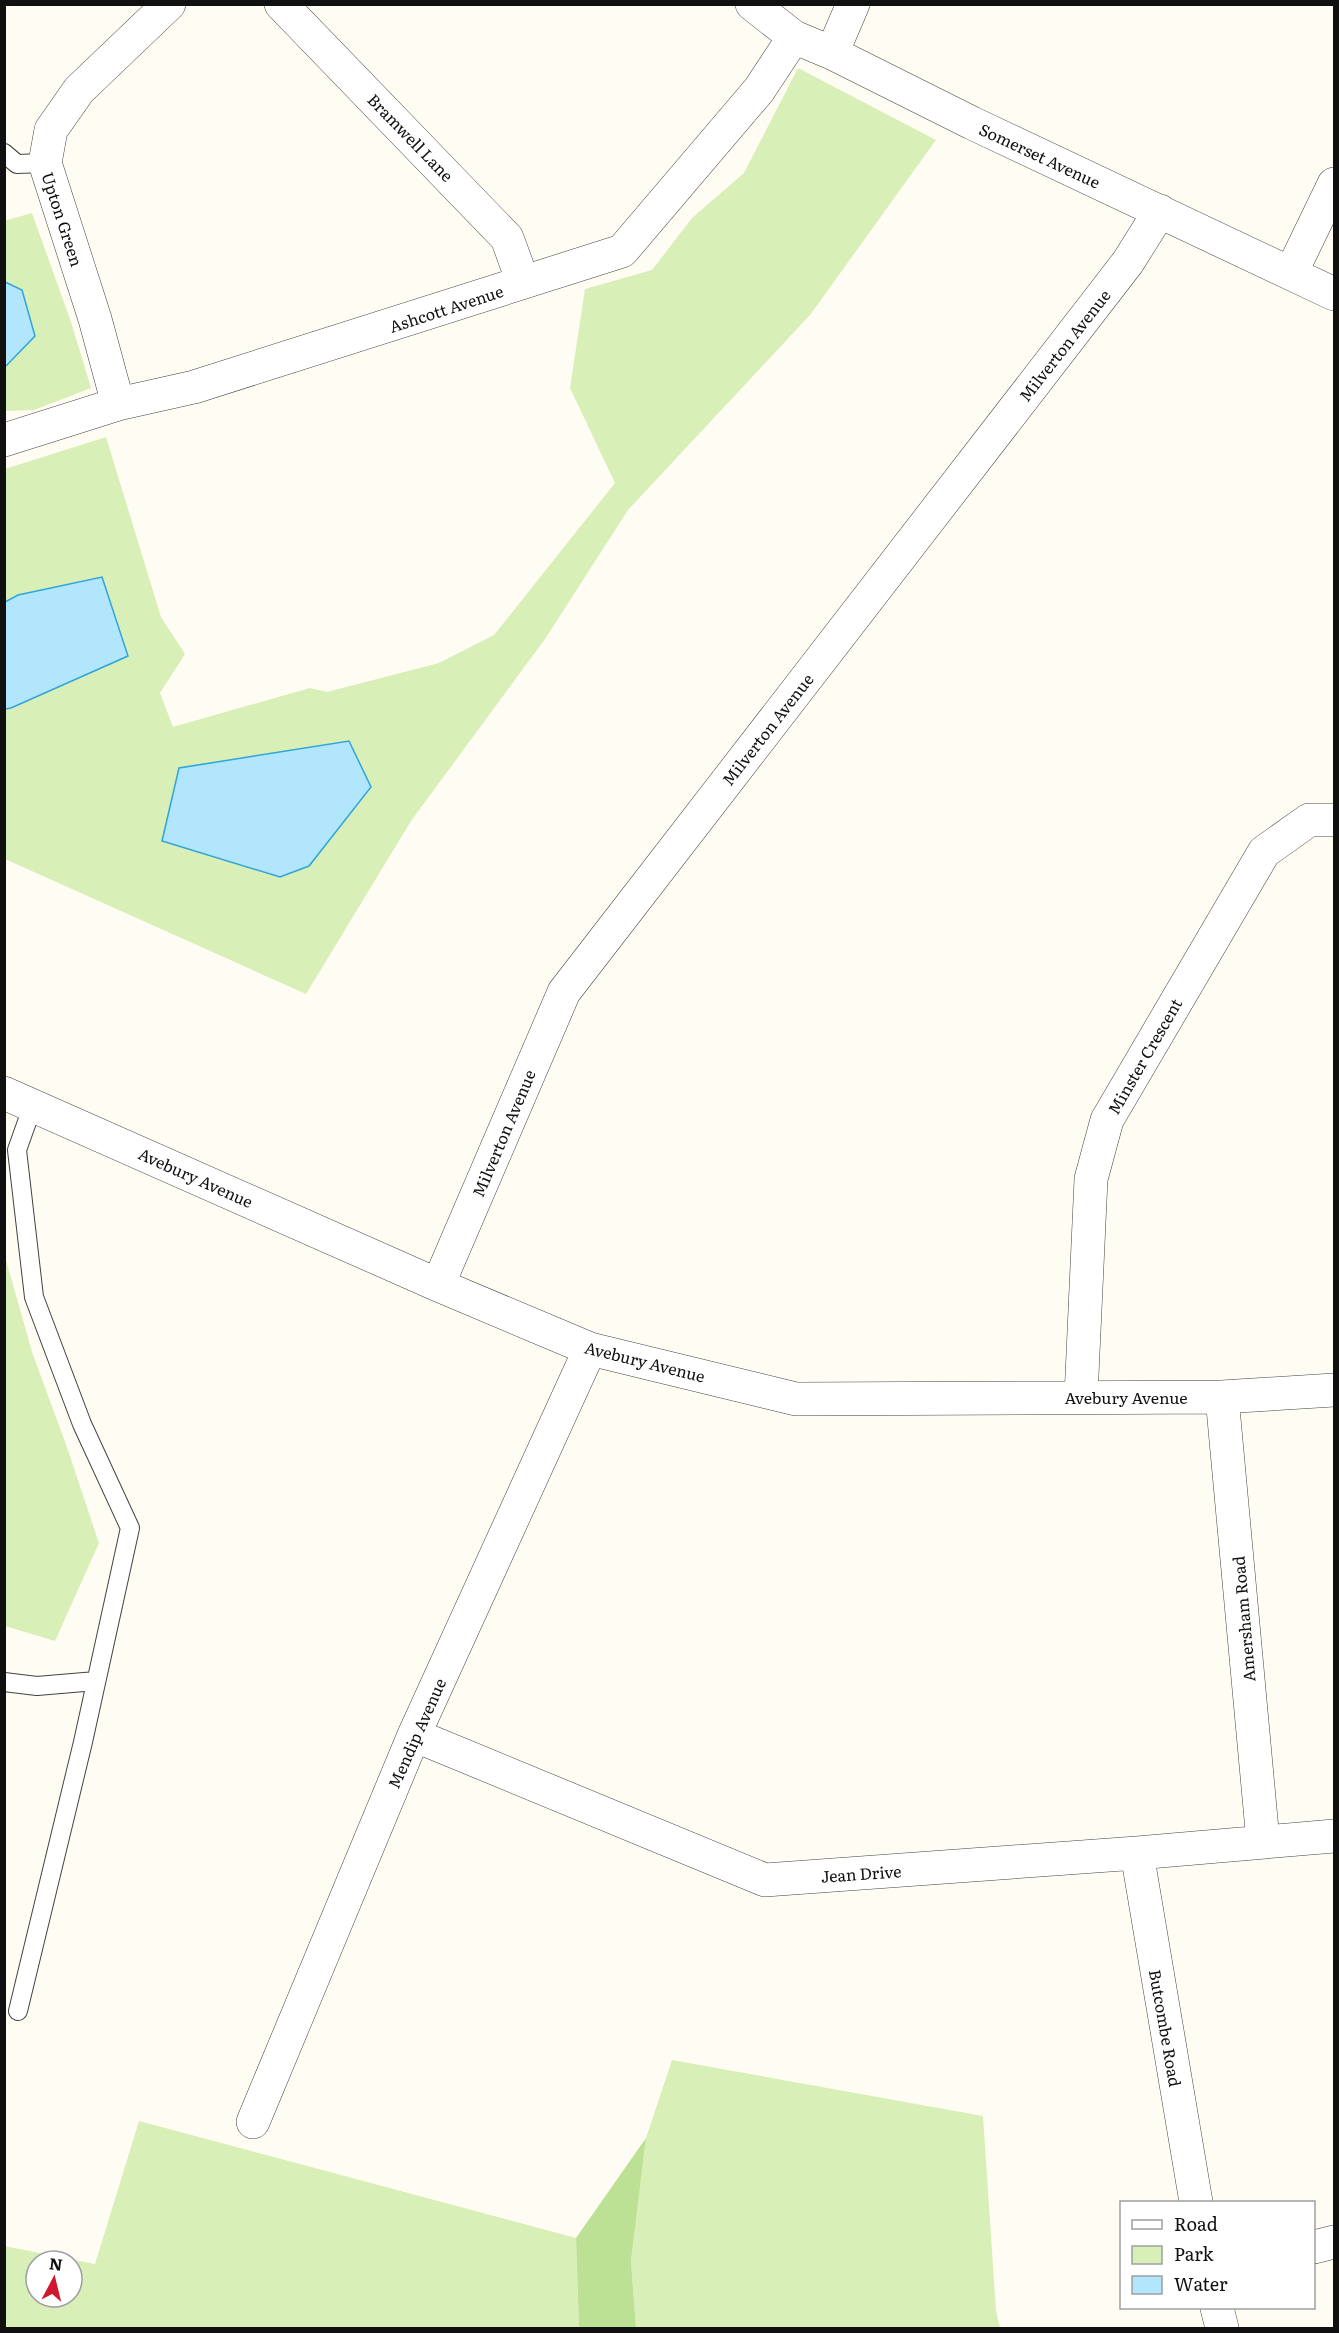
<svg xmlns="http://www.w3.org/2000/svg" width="1339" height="2333" viewBox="0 0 1339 2333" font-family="Literata,serif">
<rect width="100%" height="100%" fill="#fffcf3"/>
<path fill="#d8efb7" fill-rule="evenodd" d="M798 68 936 140 810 315 628 510 545 639 411 821 306 994 5 859V469L106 437 161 617 185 654 160 693 173 727 310 688 327 692 439 663 494 635 615 483 570 388 585 289 652 270 692 218 744 173Z
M32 213 71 322 91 388 34 410 5 411 4 221Z
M4 1253 32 1352 68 1450 99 1543 55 1641 5 1626Z
M672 2060 983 2116 996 2311 1000 2328H636L631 2261 646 2138Z
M139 2121 576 2238 579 2328H5L4 2246 95 2264ZM36 2261H72V2297H36Z"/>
<path fill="#bde194" d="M646 2138 631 2261 636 2328H579L576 2238Z"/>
<path fill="#b1e6fc" stroke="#30a4db" stroke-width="1.5" d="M5 282 22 290 35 336 5 367Z
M102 577 128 656 11 708 5 709V602L18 595Z
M349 741 371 787 309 866 280 877 162 841 179 768Z"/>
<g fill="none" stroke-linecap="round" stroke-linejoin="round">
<g stroke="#434343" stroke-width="20">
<path id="service" d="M4 153 17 164 45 163
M4 1682 37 1686 96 1681
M18 2011 83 1742 130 1528 82 1424 34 1297 17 1150 33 1105"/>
</g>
<g stroke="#434343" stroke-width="34">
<path id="minor" d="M281 4 507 238 523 282
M752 4 794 37 832 53 972 123 1334 294
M832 53 853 4
M1291 273 1334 184
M118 404 95 319 45 163 51 130 79 90 169 4
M4 440 118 404 194 387 622 251 759 90 794 37
M4 1093 438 1285 590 1349 796 1399 1222 1397 1334 1390
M438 1285 564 992 1128 262 1160 211
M1081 1397 1091 1179 1107 1120 1264 852 1309 820H1334
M1222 1397 1263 1841
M414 1735 765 1880 1137 1853 1334 1836
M1137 1853 1196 2202
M253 2122 414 1735 590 1349
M1314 2247 1334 2242
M1217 2308 1222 2328"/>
</g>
<use href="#service" stroke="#fff" stroke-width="18"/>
<use href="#minor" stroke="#fff" stroke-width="33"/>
</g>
<g text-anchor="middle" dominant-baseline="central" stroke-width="6" stroke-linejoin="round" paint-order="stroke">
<g font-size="16" fill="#101010" stroke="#fff">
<text transform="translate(411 137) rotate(46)">Bramwell Lane</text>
<text transform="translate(1040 155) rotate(25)">Somerset Avenue</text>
<text transform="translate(63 219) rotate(72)">Upton Green</text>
<text transform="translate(446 308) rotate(-18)">Ashcott Avenue</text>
<text transform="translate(1064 345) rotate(-52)">Milverton Avenue</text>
<text transform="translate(767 729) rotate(-52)">Milverton Avenue</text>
<text transform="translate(1144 1056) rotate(-60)">Minster Crescent</text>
<text transform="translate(503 1133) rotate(-67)">Milverton Avenue</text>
<text transform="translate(196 1177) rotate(24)">Avebury Avenue</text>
<text transform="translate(645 1361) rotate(14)">Avebury Avenue</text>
<text x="1126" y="1397">Avebury Avenue</text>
<text transform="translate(1243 1619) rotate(-95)">Amersham Road</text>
<text transform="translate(416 1733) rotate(-66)">Mendip Avenue</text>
<text transform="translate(861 1873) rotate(-4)">Jean Drive</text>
<text transform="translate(1166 2028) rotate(80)">Butcombe Road</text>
</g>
</g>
<rect width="1339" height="2333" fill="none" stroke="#101010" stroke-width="12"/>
<rect x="1120" y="2201" width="195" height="108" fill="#ffffff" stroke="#9f9f9f" stroke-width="1.5"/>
<rect x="1132" y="2220" width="30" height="9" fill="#ffffff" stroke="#9f9f9f" stroke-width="1.5"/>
<text x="1174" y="2231" font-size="18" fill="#101010">Road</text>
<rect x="1132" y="2246" width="30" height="18" fill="#d8efb7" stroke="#9f9f9f" stroke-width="1.5"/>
<text x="1174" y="2261" font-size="18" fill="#101010">Park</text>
<rect x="1132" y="2276" width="30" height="18" fill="#b1e6fc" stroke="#9f9f9f" stroke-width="1.5"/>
<text x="1174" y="2291" font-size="18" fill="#101010">Water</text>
<g transform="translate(54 2279) rotate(7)"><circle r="28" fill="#ffffff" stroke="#9f9f9f" stroke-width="1.5"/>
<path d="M0-4.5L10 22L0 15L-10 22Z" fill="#d0182e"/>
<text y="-9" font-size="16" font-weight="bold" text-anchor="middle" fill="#101010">N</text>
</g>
</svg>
